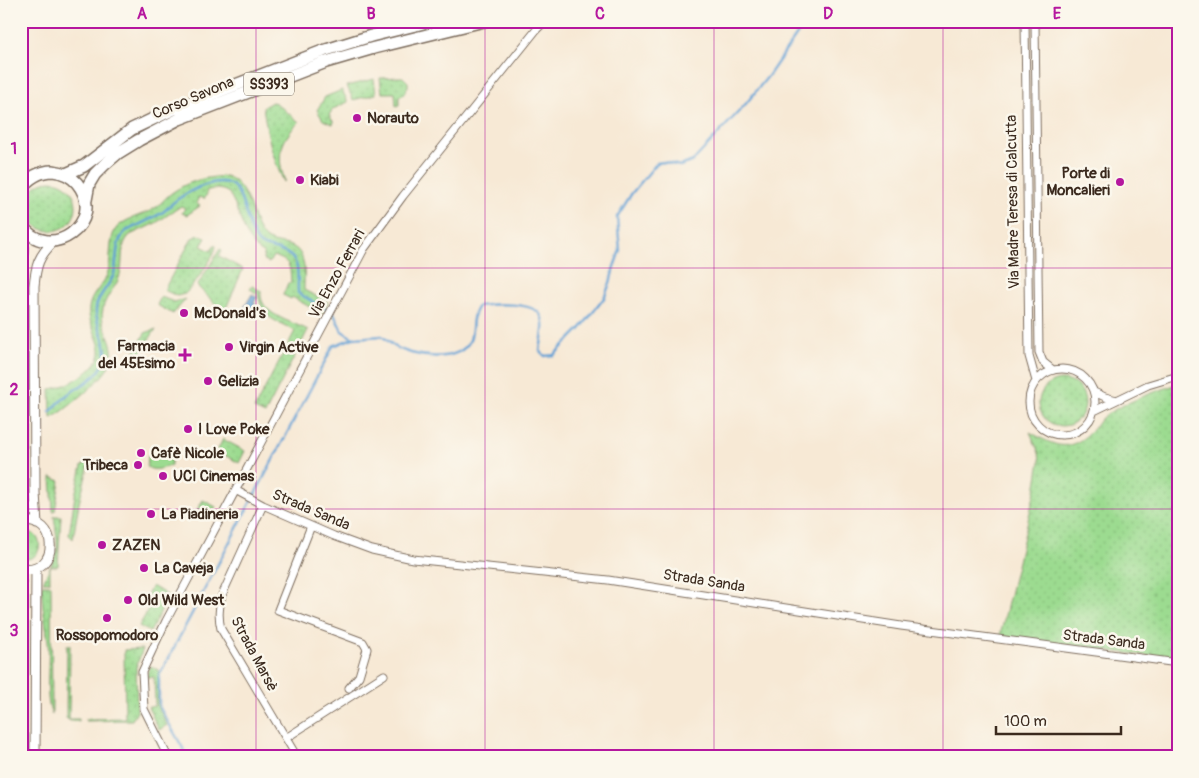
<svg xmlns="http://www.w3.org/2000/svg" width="1199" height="778" viewBox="0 0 1199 778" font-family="Pangolin,sans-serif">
<defs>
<pattern id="grass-dots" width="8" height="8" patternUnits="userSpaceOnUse" patternTransform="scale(1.25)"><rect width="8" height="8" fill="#9cdb90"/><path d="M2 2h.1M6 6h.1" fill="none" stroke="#87bc7c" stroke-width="1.8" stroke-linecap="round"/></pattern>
<pattern id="park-tufts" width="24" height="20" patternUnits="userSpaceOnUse" patternTransform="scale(1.25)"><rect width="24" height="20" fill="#9cdb90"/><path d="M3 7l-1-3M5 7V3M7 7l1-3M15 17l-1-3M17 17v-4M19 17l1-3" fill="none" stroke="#87bc7c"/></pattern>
<pattern id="water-waves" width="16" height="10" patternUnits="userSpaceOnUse" patternTransform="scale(1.25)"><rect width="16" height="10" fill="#62a1d5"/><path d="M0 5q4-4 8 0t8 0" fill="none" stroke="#5283ac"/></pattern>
</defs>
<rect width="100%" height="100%" fill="#fbf7ec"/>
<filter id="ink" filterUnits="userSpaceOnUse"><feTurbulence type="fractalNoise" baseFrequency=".02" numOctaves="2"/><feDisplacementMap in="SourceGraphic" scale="10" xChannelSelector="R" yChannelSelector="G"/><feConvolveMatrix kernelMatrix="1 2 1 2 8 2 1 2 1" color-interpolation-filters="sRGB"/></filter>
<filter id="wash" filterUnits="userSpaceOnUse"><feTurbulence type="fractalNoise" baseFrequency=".0096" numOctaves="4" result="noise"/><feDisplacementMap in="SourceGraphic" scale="20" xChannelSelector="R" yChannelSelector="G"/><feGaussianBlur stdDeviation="1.12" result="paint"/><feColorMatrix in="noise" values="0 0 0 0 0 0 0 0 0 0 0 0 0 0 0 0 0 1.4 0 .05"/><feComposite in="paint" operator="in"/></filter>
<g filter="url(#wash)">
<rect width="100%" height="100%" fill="#f7e9d5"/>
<path fill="url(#grass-dots)" stroke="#6c8257" d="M399 77H403L408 82V87L403 95 399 96V105L396 106 395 93H382L380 78Z
M374 79 376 94 353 100 347 86Z
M342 90 348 102 333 109 329 115 334 123 332 124 323 120 317 110 325 97Z
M272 102 276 103 299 122C280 141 276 157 285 181L284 182C272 158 267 133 263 107Z
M226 176C245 184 249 205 256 223 258 228 260 234 264 237 275 247 294 240 301 255 306 265 304 279 304 290L328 302 322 314 292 297 291 299 283 295 288 283H291C290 266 291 261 273 256L269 263 263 259 264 253C244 245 240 210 229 193 221 188 214 188 206 191L207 194 204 199 199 197 196 203 200 206 187 215 182 213 185 208 181 206 156 223 130 235C119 245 124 261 120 275 117 287 105 296 103 309 99 323 111 336 112 349 113 356 110 365 106 371 99 382 62 414 51 418L50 389C67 387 102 369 100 349 98 335 87 322 89 308 90 295 102 287 107 275 112 261 108 243 115 230 123 218 143 216 155 208 160 205 164 199 169 195 175 190 184 185 192 182 203 178 214 177 226 176Z
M26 206a25 25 0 1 1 50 0a25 25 0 1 1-50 0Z
M199 235 206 238 201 246 211 251 214 245 216 246C214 258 194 285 185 294L177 296 164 290 192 238Z
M220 249 222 250 219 256 243 269 227 306 223 311 197 286Z
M252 286 261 291C258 314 291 321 308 330L265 414 254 409 295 331C274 319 263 320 258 294L250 289Z
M161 297 174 302 186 299 173 314 157 305Z
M156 329 135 361 131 359 145 333Z
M1039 403a23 23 0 1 1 46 0a23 23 0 1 1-46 0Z
M1178 384V660L1000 636 1035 491 1040 461 1039 453 1030 432C1056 447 1071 454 1094 428 1098 423 1101 417 1107 414 1129 401 1153 392 1178 384Z
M223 439 245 451 239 463 217 451Z
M90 460 79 503 73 539 69 535 75 495 82 466Z
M51 477 60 481 55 511H53Z
M203 500 216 507 209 519 196 512Z
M54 516H61L58 566H50V582H43L57 552V538Z
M21 532C46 528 45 563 21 559Z
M42 585H51L52 715C44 699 50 662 48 642 46 623 41 605 42 585Z
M152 586 169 596 150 632 139 626 153 602 146 597Z
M67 645H70L69 719H79V721H70L66 718Z
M143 649 136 667 137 712 132 720 86 721V719L125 718 124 650Z
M150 666 159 670 157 705 167 725 159 730 148 707 155 706 154 677H147Z"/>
<path fill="url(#park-tufts)" stroke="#6c8257" d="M158 451H167L171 456V465C164 468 154 472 147 467L148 456Z"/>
<path fill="url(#water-waves)" stroke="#4e667a" d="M252 294 257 297 254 303 259 308 254 315H251L242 311Z"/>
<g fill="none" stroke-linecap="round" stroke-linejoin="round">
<path stroke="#62a1d5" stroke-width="2.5" d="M50 412C56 406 61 400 67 395 79 386 97 379 104 363 111 345 96 328 96 311 95 298 109 287 114 274 118 259 114 242 126 231 138 225 152 219 163 212 168 208 172 203 178 199 191 190 224 172 236 189 246 204 247 229 258 242 261 246 267 247 271 248 302 255 297 266 298 293L334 314 342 331 348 335 354 338 382 336C386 339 390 343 394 346 412 357 459 365 470 340 474 329 470 317 478 306 491 304 535 301 541 316 546 325 541 341 540 351L545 356 554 355 581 328 604 298 610 283 614 267 620 250 617 217 632 193 657 163 664 162 680 166 693 161 744 106 769 75 806 21
M188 757 159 706V676L333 346 353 338"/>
</g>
</g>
<g filter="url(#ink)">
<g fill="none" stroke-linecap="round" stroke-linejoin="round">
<g stroke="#7d6d5e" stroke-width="9">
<path id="minor" d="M1025 21 1029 356 1036 381
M1035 21 1039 352 1043 362 1053 370
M1029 402a33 33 0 1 1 66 0a33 33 0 1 1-66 0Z
M1094 392 1105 397 1117 400
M1094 411 1148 385 1178 376
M237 491 263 505 334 536 372 550 413 559 608 580 901 626 1178 663
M263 505 222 595C219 608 218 617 221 629L297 757
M311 526 278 610 363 642 367 649 359 676 349 688
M286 738 384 675
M168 757 144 709 142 672 166 621 364 249 403 196 537 29 545 21"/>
</g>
<g stroke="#7d6d5e" stroke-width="11">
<path id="tertiary" d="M21 511 22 273 24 228
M21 522C60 515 60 576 21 569
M37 524 35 493 34 286C36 265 38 257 54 241
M21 582 22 757
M35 757 36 568"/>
</g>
<g stroke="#7d6d5e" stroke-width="14">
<path id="primary" d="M66 174 84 166 132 129 174 109 323 51 371 36 432 21
M21 189C28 178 40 171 53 171 62 172 71 176 77 183 109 222 48 266 21 224
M86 200 89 184 95 174 104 165 118 153 139 140 179 119 326 62 374 48 484 21"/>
</g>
<use href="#minor" stroke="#fff" stroke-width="7"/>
<use href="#tertiary" stroke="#fff" stroke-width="9"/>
<use href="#primary" stroke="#fff" stroke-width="11"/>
</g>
</g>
<path fill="none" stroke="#b5179e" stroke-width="1" stroke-opacity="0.55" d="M256 21V757M485 21V757M714 21V757M943 21V757M21 268H1178M21 509H1178"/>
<g fill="#b5179e" stroke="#fbf7ec" stroke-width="2">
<circle cx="357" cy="118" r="5"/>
<circle cx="300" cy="180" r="5"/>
<circle cx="1120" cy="182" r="5"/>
<circle cx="184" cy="313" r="5"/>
<circle cx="229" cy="347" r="5"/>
<path d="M182.5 347.5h5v5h5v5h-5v5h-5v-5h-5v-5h5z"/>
<circle cx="208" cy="381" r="5"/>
<circle cx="188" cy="429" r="5"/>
<circle cx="141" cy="453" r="5"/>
<circle cx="138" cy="465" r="5"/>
<circle cx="163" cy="476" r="5"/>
<circle cx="151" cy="514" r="5"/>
<circle cx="102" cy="545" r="5"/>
<circle cx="144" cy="568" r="5"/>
<circle cx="128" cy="600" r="5"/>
<circle cx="107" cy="618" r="5"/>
</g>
<g text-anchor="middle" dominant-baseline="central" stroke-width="5" stroke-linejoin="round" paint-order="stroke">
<rect fill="#fbf7ec" stroke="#75685c" stroke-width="1" x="244" y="72.5" width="50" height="23" rx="4"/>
<g font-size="14" font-weight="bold" fill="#3b2a1e">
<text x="269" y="84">SS393</text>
</g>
<g font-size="15" fill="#3b2a1e" stroke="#fbf7ec">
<text transform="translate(193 98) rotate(-23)">Corso Savona</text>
<text transform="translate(1013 202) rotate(-91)">Via Madre Teresa di Calcutta</text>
<text transform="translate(337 274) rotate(-61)">Via Enzo Ferrari</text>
<text transform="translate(311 510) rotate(23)">Strada Sanda</text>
<text transform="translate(704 581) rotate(9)">Strada Sanda</text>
<text transform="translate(1104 640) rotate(7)">Strada Sanda</text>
<text transform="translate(254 654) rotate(62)">Strada Marsè</text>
</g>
<g font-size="15" font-weight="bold" fill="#3b2a1e" stroke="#fbf7ec" text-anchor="start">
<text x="367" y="118">Norauto</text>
<text x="1110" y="173" text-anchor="end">Porte di<tspan x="1110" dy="17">Moncalieri</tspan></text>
<text x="310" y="180">Kiabi</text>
<text x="194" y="313">McDonald's</text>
<text x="175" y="346" text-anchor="end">Farmacia<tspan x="175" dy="17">del 45Esimo</tspan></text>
<text x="239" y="347">Virgin Active</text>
<text x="218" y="381">Gelizia</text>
<text x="198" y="429">I Love Poke</text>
<text x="151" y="453">Cafè Nicole</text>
<text x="128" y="465" text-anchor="end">Tribeca</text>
<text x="173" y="476">UCI Cinemas</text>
<text x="161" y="514">La Piadineria</text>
<text x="112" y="545">ZAZEN</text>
<text x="154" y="568">La Caveja</text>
<text x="138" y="600">Old Wild West</text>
<text x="107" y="635" text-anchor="middle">Rossopomodoro</text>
</g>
</g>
<rect width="1199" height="778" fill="none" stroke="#fbf7ec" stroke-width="55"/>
<path d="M996 726v8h125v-8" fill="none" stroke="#3b2a1e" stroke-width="2.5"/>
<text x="1004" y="726" font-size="15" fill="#3b2a1e" stroke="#fbf7ec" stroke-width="4" paint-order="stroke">100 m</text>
<rect x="28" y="28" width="1144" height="722" fill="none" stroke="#b5179e" stroke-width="2"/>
<g font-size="16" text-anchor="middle" font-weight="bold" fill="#b5179e">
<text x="142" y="19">A</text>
<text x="371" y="19">B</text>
<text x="600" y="19">C</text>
<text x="828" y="19">D</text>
<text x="1057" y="19">E</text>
<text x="14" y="154">1</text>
<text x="14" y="395">2</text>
<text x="14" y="636">3</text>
</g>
</svg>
